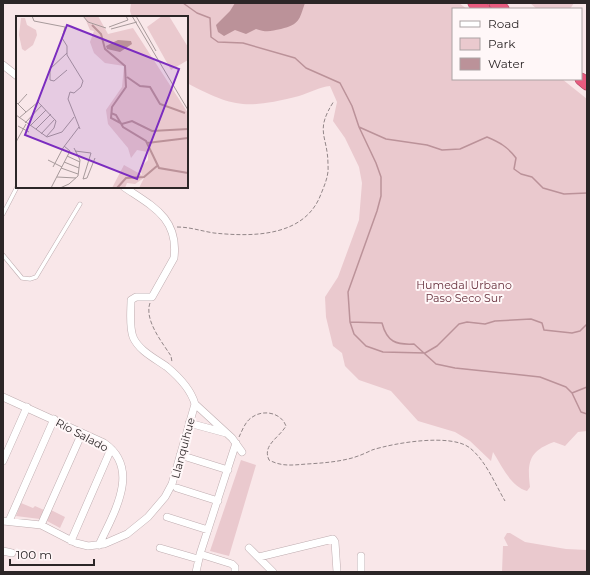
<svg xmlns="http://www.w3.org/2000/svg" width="590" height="575" viewBox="0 0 590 575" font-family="Montserrat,sans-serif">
<rect width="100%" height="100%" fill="#f9e7e9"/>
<path fill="#eac9ce" d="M131 3H459L467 9H453V79H562L587 99V431L578 432 565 446 554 442C529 451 527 462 530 487L527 491C510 486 502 466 493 452L491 461 470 441 455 432 418 421 391 391 359 380 345 366 342 353 333 346 326 317 325 297 338 277 359 220 362 183 359 167 345 138 333 121 337 102 330 86C320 87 309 93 299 96 247 109 234 108 187 83V17H132L130 11Z
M530 3H574L570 9H537Z
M241 460 256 465 229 556 210 551Z
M21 503 33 508 35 506 44 510 40 519 16 516Z
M51 510 65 517 60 528 47 521Z
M507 533H510L525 542 566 549 587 550V572H502L503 546H508L504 538Z"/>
<path fill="#bb9299" d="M235 3H305C299 20 300 24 281 29 271 31 267 33 256 29L246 34 235 30 224 36 218 32 216 25 230 11Z"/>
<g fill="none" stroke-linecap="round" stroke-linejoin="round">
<path stroke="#bb9299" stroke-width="1.5" d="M183 3 197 13 210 18 211 37 218 42 243 43 295 58 306 68 340 83 352 106 359 127 376 163 381 177V196L377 211 348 292 350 322 354 334 366 346 383 352 425 353 437 346 459 324 467 322 485 324 495 321 531 319 542 323 544 330 572 333 580 331 587 324
M359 127 386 139 427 145 442 150 460 149 487 137C499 142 508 147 516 158L514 169 521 174 532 177 543 188 564 194 587 193
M350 322 382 323C387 342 396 345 414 344L436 364 455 368 540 377 566 387 572 393 581 412 587 414
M572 393 587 387"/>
<g stroke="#bfadb0" stroke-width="4.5">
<path id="service" d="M3 214 17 187
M3 255 22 278 30 279 36 277 80 204"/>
</g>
<g stroke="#bfadb0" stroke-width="8">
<path id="minor" d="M3 65 17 76
M124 187C152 206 179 218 174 258L152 297H136L131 300C131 311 129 326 133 337 139 351 156 359 167 367 179 377 191 390 195 404
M3 397 104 443C142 469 113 514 99 545
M195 404 232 438 242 452
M189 423 226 433
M180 455 228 470
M3 461 27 407
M177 488 218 501
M167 517 208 530
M3 521 41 525 76 543 88 546 104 544 127 534 148 517 165 497 172 484 195 404
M9 521 54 419
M41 525 82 433
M71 541 111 449
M160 548 198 559
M249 548 273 572
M3 551 12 553
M200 554 232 564 235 567V572
M259 557 333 539 335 542 337 572
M196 572 200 554 236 443
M361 572V556"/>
</g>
<g stroke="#a64860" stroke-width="13">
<path id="motorway" d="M474 3 484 9
M495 3 503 9
M581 79 587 84"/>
</g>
<path stroke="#928688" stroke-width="1" stroke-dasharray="4 2" stroke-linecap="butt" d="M177 227C190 227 201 231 214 233 253 237 305 237 321 194 325 184 329 175 328 165 328 135 314 132 334 101
M150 303C144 320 162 342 171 356L172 362
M239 437C242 431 245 422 251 418 262 409 281 412 286 426 279 438 262 445 269 460 282 467 293 465 307 464 323 463 337 462 352 458 359 456 366 453 372 450 394 443 451 433 470 448 486 461 495 484 505 501"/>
<use href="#service" stroke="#fff" stroke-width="3.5"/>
<use href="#minor" stroke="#fff" stroke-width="7"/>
<use href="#motorway" stroke="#e85b7f" stroke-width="12"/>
</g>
<g text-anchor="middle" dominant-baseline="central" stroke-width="4" stroke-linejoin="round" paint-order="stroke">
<g font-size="11" fill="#67303c" stroke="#fff7f8">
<text x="464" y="285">Humedal Urbano<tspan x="464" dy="13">Paso Seco Sur</tspan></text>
</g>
<g font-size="11" fill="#2c2627" stroke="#fff7f8">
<text transform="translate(82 435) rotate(28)">Río Salado</text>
<text transform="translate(183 448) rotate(-75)">Llanquihue</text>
</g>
</g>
<g transform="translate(16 16)">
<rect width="172" height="172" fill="#f9e7e9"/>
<path d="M68 0H82L92 18 117 12 172 97V172H123L128 162 119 168 111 167 109 172H96L108 149 126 159 124 152 132 144V136L121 134 115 142 112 132 92 108 90 94 106 71 108 50 89 47 78 37 74 26 78 15 74 14ZM146 0H153L172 31V44L155 54 131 11ZM5 2H9L11 9 20 14 21 19 17 29 9 35 6 33 3 19Z" fill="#eac9ce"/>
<path d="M102 24 115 25 116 28 104 36 91 33 90 30Z" fill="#bb9299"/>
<path fill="none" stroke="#bb9299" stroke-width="2" d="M76 9 85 18 89 33 109 50 110 71 96 91 95 102 106 108 116 105 136 115 172 113M111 61 124 70 134 71 144 88 169 97M95 97 100 99 107 111 130 125 143 152 172 157M131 127 172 122M101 172 110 162 128 161 141 150"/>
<path fill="none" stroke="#a79a9b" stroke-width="1" d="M16 0 18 5 49 11 46 22 51 30V39L67 65 65 71 58 77 54 76 52 83 64 113M67 0 72 6 90 12M116 0 172 94M120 0 140 35M93 11 112 4 110 0M95 13 121 6M51 37 34 53V64L38 65 51 54M0 86 10 96M2 88 11 78M0 99 31 121 46 116 58 101M3 102 22 86 40 105 38 112 30 121M9 107 26 89M2 110 13 116M14 110 30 94M20 113 35 98M25 118 39 103M0 126 10 108M59 135 75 137 67 163M51 140 64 146M32 144 46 151M48 146 63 152M37 151 47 132 63 111M45 152 62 158M41 161 60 162M67 163 71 162 79 142M35 172 54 135 48 130M44 172 53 168 62 160 64 144 58 132"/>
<path fill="#7b2cbf" fill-opacity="0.15" stroke="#7b2cbf" stroke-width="2" d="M51 9 163 53 121 163 9 119Z"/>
<rect width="172" height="172" fill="none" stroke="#2c2627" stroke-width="2"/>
</g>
<rect width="590" height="575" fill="none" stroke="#2c2627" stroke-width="8"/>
<rect x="452" y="8" width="130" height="72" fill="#fff7f8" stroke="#aba3a4"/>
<rect x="460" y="21" width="20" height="6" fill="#ffffff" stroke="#aba3a4"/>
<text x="488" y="28" font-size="12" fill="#2c2627">Road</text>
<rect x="460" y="38" width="20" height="12" fill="#eac9ce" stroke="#aba3a4"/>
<text x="488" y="48" font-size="12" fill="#2c2627">Park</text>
<rect x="460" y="58" width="20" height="12" fill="#bb9299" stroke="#aba3a4"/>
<text x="488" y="68" font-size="12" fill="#2c2627">Water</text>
<path d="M10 559v6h84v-6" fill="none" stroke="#2c2627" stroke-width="2"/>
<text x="16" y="559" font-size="12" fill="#2c2627" stroke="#fff7f8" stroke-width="3" paint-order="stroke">100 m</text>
</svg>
